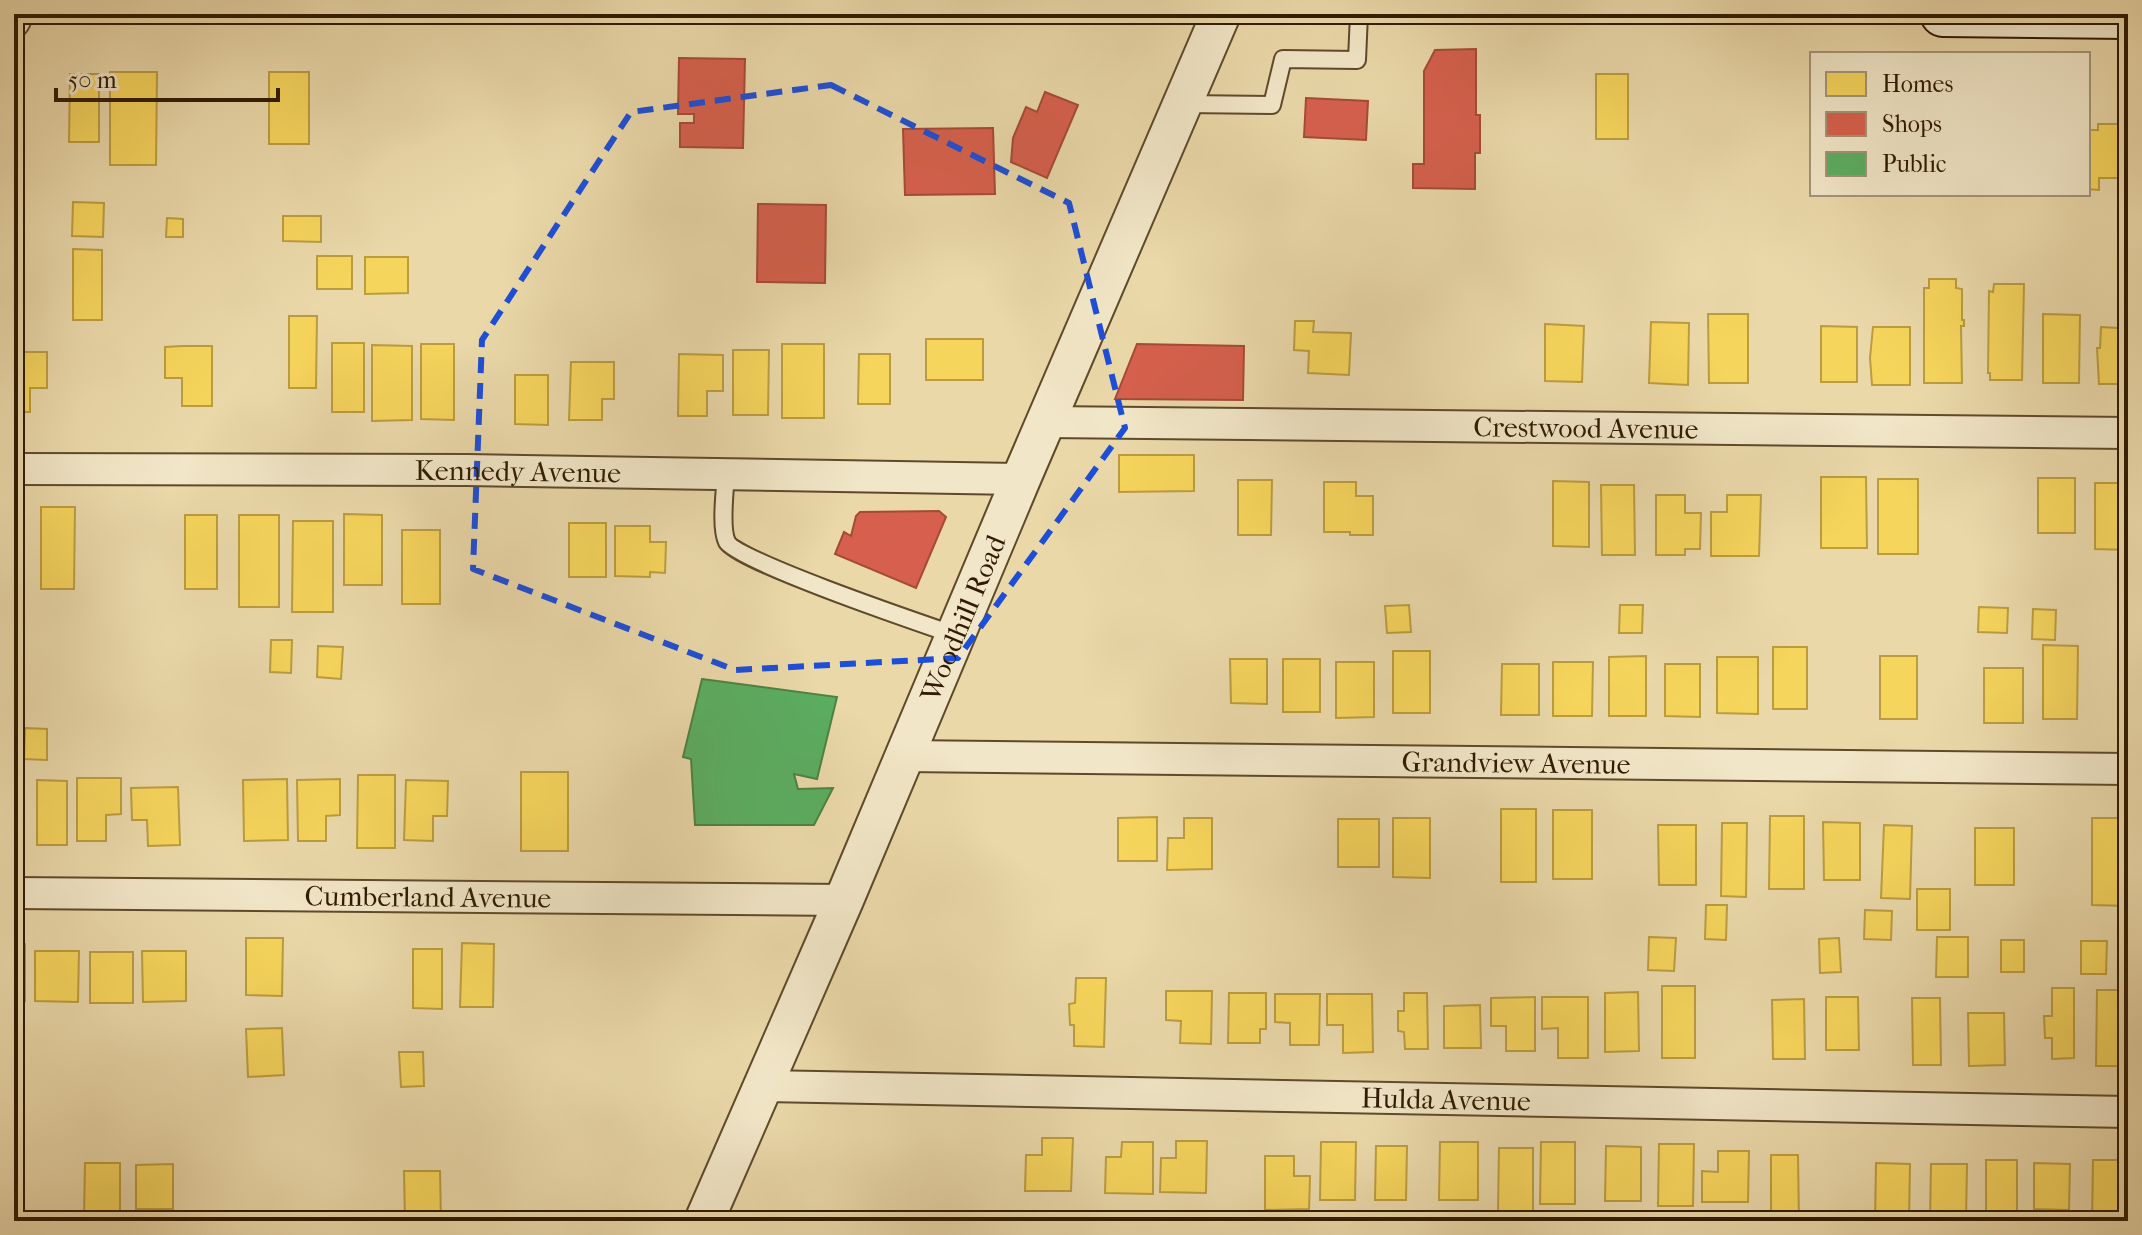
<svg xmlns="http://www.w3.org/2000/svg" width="2142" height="1235" viewBox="0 0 2142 1235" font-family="'IM FELL French Canon',serif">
<rect width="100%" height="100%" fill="#ead8a9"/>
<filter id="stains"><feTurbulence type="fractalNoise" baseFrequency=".0025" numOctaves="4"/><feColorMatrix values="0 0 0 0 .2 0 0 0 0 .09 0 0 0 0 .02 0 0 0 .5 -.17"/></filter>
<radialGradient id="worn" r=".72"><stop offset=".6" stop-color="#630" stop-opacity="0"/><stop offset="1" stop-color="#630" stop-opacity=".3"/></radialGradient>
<path fill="#f6d55c" stroke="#bb9d40" stroke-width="2" d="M110 72H157L156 165H110Z
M269 72H309V144H269Z
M70 74H99V142H69Z
M1596 74H1628V139H1596Z
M2098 124H2128V183H2124V178H2099V190L2088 189V130H2098Z
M73 202 104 203 103 237 72 236Z
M283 216H321V242L283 241Z
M167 218 183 219V237H166Z
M73 249 102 250V320H73Z
M317 256H352V289H317Z
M365 257H408V293L365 294Z
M1929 279H1956V288L1962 289V320H1964V326H1961L1962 383H1924V288H1929Z
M1994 284H2024L2022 380H1990V373H1988L1989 291 1993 292Z
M1708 314H1748V383H1709Z
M2043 314 2080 315 2079 383H2043Z
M289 316H317L316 388H289Z
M1295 321H1314L1313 332 1351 333 1349 375 1308 373 1309 351 1294 350Z
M1651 322 1689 323 1688 385 1649 383Z
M1545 324 1584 326 1582 382 1545 381Z
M1821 326 1857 327V382H1821Z
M1873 327H1910V385H1872L1870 358Z
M2101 327 2118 328V332H2128V384H2099L2097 348H2100Z
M926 339H983V380H926Z
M332 343H364V412H332Z
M421 344H454V420L421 419Z
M782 344H824V418H782Z
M372 345 412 346V420L372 421Z
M182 346H212V406H182V378H165V347Z
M733 350H769L768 415H733Z
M14 352H47V388H30V412H14Z
M679 354 723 355V391H707V416H678Z
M859 354H890V404H858Z
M571 362H614V399H602V420H569Z
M515 375H548V425L515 424Z
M1119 455H1194V491L1119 492Z
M1821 477H1866L1867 548H1821Z
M2038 478H2075V533H2038Z
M1878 479H1918V554H1878Z
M1238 480H1272L1271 535H1238Z
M1553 481 1589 482V547L1553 546Z
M1324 482H1356V496H1373V535H1350V532H1324Z
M2095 483H2128V550L2095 549Z
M1601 485H1634L1635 555H1602Z
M1656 495H1685V513H1701L1700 549H1685V555H1656Z
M1727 495H1761L1759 556H1711V512H1727Z
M41 507H75L74 589H41Z
M344 514 382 515V585H344Z
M185 515H217V589H185Z
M239 515H279V607H239Z
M293 521H333V612H292Z
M569 523H606V577H569Z
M615 526H650V542H666L665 573 650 572V577L615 576Z
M14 527H22V601H14Z
M402 530H440V604H402Z
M1409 605 1411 632 1387 633 1385 606Z
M1620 605H1643L1642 633H1619Z
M1979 607 2008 608 2007 633 1978 632Z
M2033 609 2056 610 2055 640 2032 639Z
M271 640H292L291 673 270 672Z
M2043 645 2078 646 2077 719H2043Z
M318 646 343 647 341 679 317 677Z
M1773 647H1807V709H1773Z
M1393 651H1430V713H1393Z
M1646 656V716H1609V657Z
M1880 656H1917V719H1880Z
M1717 657H1758V714L1717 713Z
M1230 659H1267V704L1231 703Z
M1283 659H1320V712H1283Z
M1336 662H1374V717L1336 718Z
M1553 662H1593L1592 716H1553Z
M1502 664H1539V715H1501Z
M1665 664H1700V717L1665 716Z
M1984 668H2023V723H1984Z
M25 728 47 729V760L24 759Z
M521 772H568V851H521Z
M358 775H395V848H357Z
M77 778H121V814L106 815V841H77Z
M287 779 288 840 244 841 243 780Z
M340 779V815L326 816V841H298L297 780Z
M37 780 67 781V845H37Z
M406 780 448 781 447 816H433V841L404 840Z
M178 787 180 845 148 846 147 820H132L131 788Z
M1501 809H1536V882H1501Z
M1553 810H1592V879H1553Z
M1770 816H1804V889H1769Z
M1157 817V861H1118V818Z
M1184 818H1212V869L1167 870 1168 838H1184Z
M1393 818H1430V878L1393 877Z
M2092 818H2128V906L2092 905Z
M1338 819H1379V867H1338Z
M1823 822 1860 823V880H1824Z
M1722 823H1747L1746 897 1721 896Z
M1658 825H1696V885H1659Z
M1884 825 1912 826 1910 899 1881 898Z
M1975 828H2014V885H1975Z
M1917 889H1950V930H1917Z
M1706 905H1727L1726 940 1705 939Z
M1865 910 1892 911 1891 940 1864 939Z
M1649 937 1676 938 1674 971 1648 970Z
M1937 937H1968V977H1936Z
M246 938H283L282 996 246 995Z
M1839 938 1841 972 1820 973 1819 939Z
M2001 940H2024V972H2001Z
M2081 941H2107L2106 974H2081Z
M462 943 494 944 493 1007H460Z
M14 944H25V1001H14Z
M413 949H442V1009L413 1008Z
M35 951H79L78 1002 35 1001Z
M142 951H186V1001L143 1002Z
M90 952H133V1003H90Z
M1076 978H1106L1104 1047 1074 1046V1025H1070L1069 1004 1075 1003Z
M1662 986H1695V1058H1662Z
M2052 988H2074V1058L2052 1059V1038H2045L2044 1016H2052Z
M2097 990H2128L2127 1066H2096Z
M1166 991H1212L1211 1044 1180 1043 1181 1021 1166 1020Z
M1638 992 1639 1051 1605 1052V993Z
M1229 993H1266V1029H1260V1043H1228Z
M1404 993H1427L1428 1049H1405L1404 1032 1398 1031V1011H1404Z
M1275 994H1320L1319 1045H1290V1023L1275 1022Z
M1327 994H1372L1373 1052 1343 1053V1025H1327Z
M1535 997V1051H1506V1026H1491V998Z
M1542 997H1588V1058H1558V1028L1542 1029Z
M1826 997H1858L1859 1050H1826Z
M1912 998H1940L1941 1065H1913Z
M1804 999 1805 1059H1773L1772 1000Z
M1480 1005 1481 1048H1444V1006Z
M1968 1013H2004L2005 1065 1969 1066Z
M282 1028 284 1075 248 1077 246 1029Z
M399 1052H423L424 1086 401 1087Z
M1042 1138H1073L1071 1191H1025L1026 1155H1042Z
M1176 1141H1207L1206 1193 1160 1192 1161 1158H1176Z
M1122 1142H1153V1194L1105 1193 1106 1157H1121Z
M1321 1142H1356L1355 1200H1320Z
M1440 1142H1478V1200H1439Z
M1541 1142H1575V1204H1540Z
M1659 1144H1694L1693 1206H1658Z
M1376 1146H1407L1406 1200H1375Z
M1606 1146 1641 1147V1201H1605Z
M1499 1148H1533V1211H1498Z
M1718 1151H1749L1748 1202H1702V1171L1718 1172Z
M1771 1155H1798L1799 1221H1771Z
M1265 1156H1294V1176H1310L1309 1209 1265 1210Z
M1986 1160H2017V1221H1986Z
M2093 1160H2123L2121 1221H2092Z
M85 1163H120V1218H84Z
M1876 1163 1910 1164 1909 1221H1875Z
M2034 1163 2070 1164 2069 1210 2034 1209Z
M173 1164V1209H136V1165Z
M1931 1164H1967L1966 1221H1930Z
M404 1171H440L441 1221H405Z"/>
<path fill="#d6604d" stroke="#a44b36" stroke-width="2" d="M1476 49V115H1480V153H1475V189L1413 188V164H1424V71L1435 50Z
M679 58 745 59 743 148 680 147V123H694V114H678Z
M1045 92 1078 105 1047 178 1011 162 1013 138 1026 107 1037 112Z
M1306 98 1368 101 1366 140 1304 137Z
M993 128 995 194 905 195 903 129Z
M758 204 826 205 825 283 757 282Z
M1137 344 1244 346 1243 400 1115 399Z
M939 511 946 517 916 588 835 554 844 532 851 536 856 516 860 512Z"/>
<path fill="#5aae61" stroke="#4d8244" stroke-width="2" d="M702 679 837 697 817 779 794 774 798 789 833 788 814 825H695L691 759 683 757Z"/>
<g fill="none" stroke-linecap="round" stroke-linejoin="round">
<g stroke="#5e4a2a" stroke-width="20">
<path id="service" d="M1184 104 1272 105 1283 59 1357 60 1359 14
M726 474C725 490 720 528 727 542 737 561 923 624 955 635"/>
</g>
<g stroke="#5e4a2a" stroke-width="34">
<g id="minor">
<path d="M14 22 18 14"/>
<path id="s1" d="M1046 422 2128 433"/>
<path id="s2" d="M14 469 467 470 1021 479"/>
<path id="s3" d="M904 756 2128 769"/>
<path id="s4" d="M14 893 844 900"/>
<path id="s5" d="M764 1086 2128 1112"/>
</g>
</g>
<g stroke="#5e4a2a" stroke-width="42">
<g id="tertiary">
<path id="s6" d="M704 1221 844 900 1021 479 1221 14"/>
</g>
</g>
<g stroke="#301b00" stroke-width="48">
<path id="secondary" d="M1943 14 2128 16"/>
</g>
<use href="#service" stroke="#f1e6c7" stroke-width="16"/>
<use href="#minor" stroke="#f1e6c7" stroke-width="30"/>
<use href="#tertiary" stroke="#f1e6c7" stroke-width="38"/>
<use href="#secondary" stroke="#f1e6c7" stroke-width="44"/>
</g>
<path fill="none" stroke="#1d4ed8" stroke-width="6" stroke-dasharray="16 10" stroke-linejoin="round" d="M831 85 1069 203 1125 428 958 658 735 670 473 569 482 340 631 112Z"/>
<g text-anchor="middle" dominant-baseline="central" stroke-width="8" stroke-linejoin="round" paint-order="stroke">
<g font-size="28" fill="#301b00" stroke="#f1e6c7">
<text stroke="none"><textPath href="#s1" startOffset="540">Crestwood Avenue</textPath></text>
<text stroke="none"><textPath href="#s2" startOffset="504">Kennedy Avenue</textPath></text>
<text stroke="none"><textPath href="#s6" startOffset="656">Woodhill Road</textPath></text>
<text stroke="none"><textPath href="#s3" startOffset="612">Grandview Avenue</textPath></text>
<text stroke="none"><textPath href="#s4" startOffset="414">Cumberland Avenue</textPath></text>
<text stroke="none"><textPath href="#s5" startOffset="682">Hulda Avenue</textPath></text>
</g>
</g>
<rect width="2142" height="1235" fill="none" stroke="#ead8a9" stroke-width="48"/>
<rect x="16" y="16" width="2110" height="1203" fill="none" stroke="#301b00" stroke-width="4"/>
<rect x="24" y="24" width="2094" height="1187" fill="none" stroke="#301b00" stroke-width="2"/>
<rect x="1810" y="52" width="280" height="144" fill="#f1e6c7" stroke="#a49577" stroke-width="2"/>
<rect x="1826" y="72" width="40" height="24" fill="#f6d55c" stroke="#a49577" stroke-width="2"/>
<text x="1882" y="92" font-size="24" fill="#301b00">Homes</text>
<rect x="1826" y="112" width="40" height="24" fill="#d6604d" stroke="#a49577" stroke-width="2"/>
<text x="1882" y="132" font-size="24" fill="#301b00">Shops</text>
<rect x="1826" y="152" width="40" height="24" fill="#5aae61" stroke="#a49577" stroke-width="2"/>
<text x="1882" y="172" font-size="24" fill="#301b00">Public</text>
<path d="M56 88v12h222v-12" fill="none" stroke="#301b00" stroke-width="4"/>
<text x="68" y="88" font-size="24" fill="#301b00" stroke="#f1e6c7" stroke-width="6" paint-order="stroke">50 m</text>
<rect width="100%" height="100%" filter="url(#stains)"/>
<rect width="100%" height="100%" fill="url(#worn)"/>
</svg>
